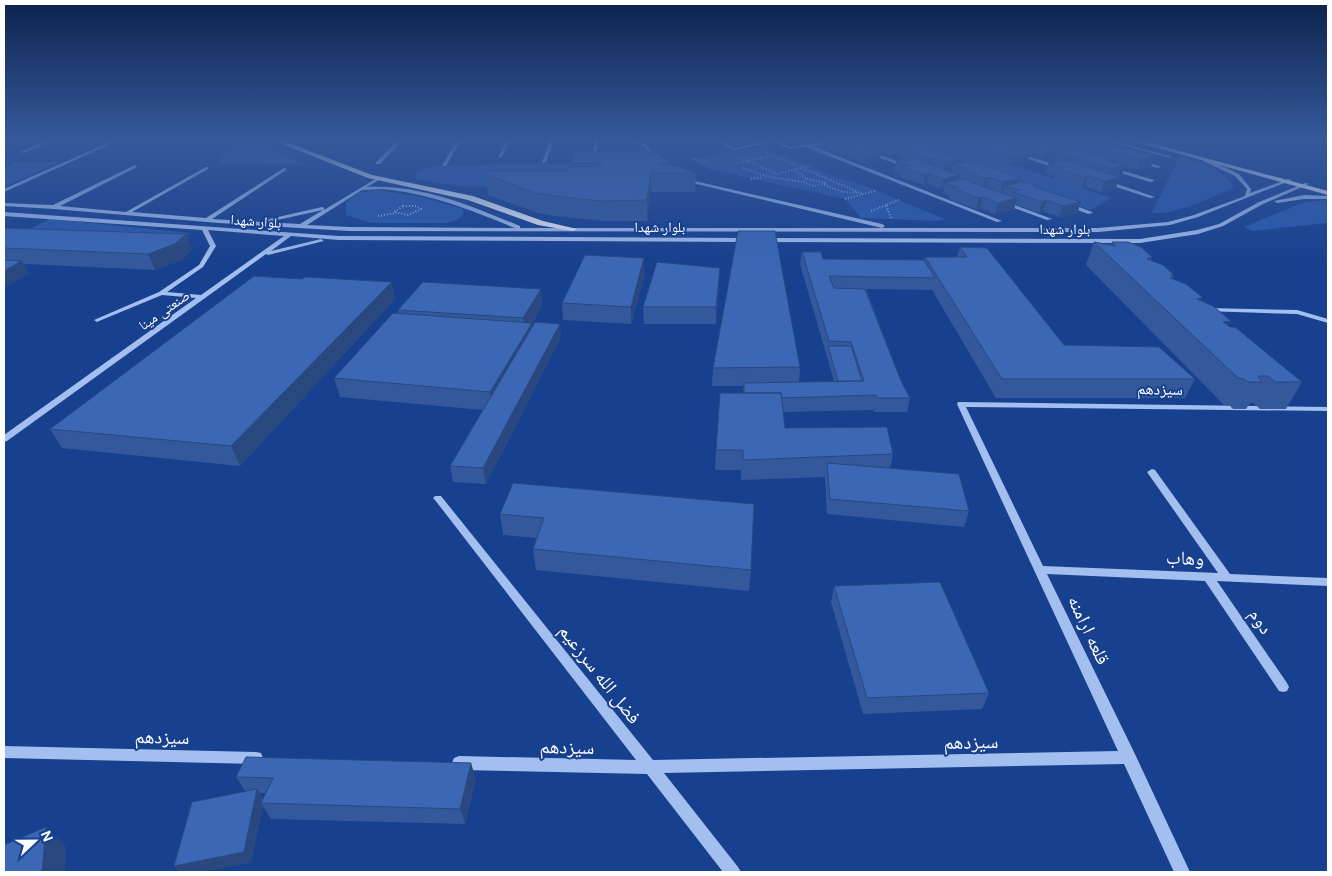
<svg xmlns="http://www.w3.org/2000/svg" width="1332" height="876" viewBox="0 0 1332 876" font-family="'DM Sans','Noto Naskh Arabic',sans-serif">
<rect width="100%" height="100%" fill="#17408e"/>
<path fill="#2959ad" d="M247 140H251L307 165 217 163 234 146Z
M890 140H937L1111 198 1091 210Z
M761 146 846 181 850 180 945 219 937 221 861 218 845 199 708 169 692 159Z
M1180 156C1201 162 1222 168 1234 187 1218 195 1168 218 1152 212Z
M16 162H59L4 187V167Z
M571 163 566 189 458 186 416 179 415 173 432 166Z
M380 190 421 197 463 209 464 213 457 220 446 223H371L346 215V202L360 192Z
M1328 200V223L1252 231 1244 227 1304 202Z
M50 219 190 233 172 245 7 240Z"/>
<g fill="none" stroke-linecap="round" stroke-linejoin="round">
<path stroke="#a3bfef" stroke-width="2" stroke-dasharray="1 2" stroke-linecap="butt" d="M767 153 863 194
M741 158 777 174 809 166
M692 159 709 161
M737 163 772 156
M743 168 765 176 803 182
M795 170 807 179
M751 179 762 177
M807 179 826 183 814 186 803 182Z
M824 185 843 192 859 193
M845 199 875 191
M403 206H416L421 209 408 215 394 212Z
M871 211 886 205
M378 216 395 213
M891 218 886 205 899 200"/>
<path fill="#a3bfef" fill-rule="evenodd" d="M48 140H54L24 153 20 152Z
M114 140H120L4 192V189Z
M398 140H403L380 164H376V162Z
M457 140H461L446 166H442Z
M506 140H510L502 157 498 158Z
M550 140H554L546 162 542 163Z
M595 140H599L595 159 593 160 591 159Z
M626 140C646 140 648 146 658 161L654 162 644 146Z
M712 140H718L734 148 769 140H775L790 147 839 140H851L812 146 1002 221 997 222 806 147 790 149 773 142 734 150Z
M1104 140H1111L1172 157 1170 158Z
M869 151 908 165V166L904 167 867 153Z
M1018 153 1060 166V167L1056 168 1016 155Z
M1203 159H1207L1239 174 1251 189 1250 193 1288 179 1292 180 1198 217 1170 225 1098 232 349 231 219 223 54 209 4 206V203L53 205 135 165 137 167 60 206 126 212 206 167H208V169L132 212 206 218 284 168H286V170L212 219 300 224 323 210 268 222 265 220 322 207 324 208V210L377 178H379V180L367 187C421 184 471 206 520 226V228H1098L1168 222 1194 215 1245 196 1247 189 1235 176 1203 161ZM381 189C429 193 471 210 515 228L349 227 307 225 362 190Z
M1140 161 1160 166V167L1158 168 1138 163Z
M1113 168 1154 180V181L1150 182 1111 170V169Z
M686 179 882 224 885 226 882 228 684 181V179Z
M1104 181H1108L1155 197 1150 198 1104 183Z
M1305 183 1309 184 1263 204 1223 226 1198 234 1140 243 766 242 763 240 766 238 1140 239 1197 230 1219 224 1259 202Z
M1304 195 1328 196V199H1304L1277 203 1274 201Z
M1003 202H1007L1052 219 1047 220 1003 204Z
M1069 203 1092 212 1093 213 1088 214 1067 206 1066 205Z
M4 212 339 236 748 238 751 240 748 242 339 240 291 236 271 251 321 239 324 241 268 255 266 254 7 441 4 442V435L196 298 162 295 99 321 97 322 94 320 159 292 199 265 210 246 202 230 4 216ZM208 230 284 236 201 295 167 292 203 267 216 246Z
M1206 308 1297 310 1328 319V323L1297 314 1204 311V309Z
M958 402 1328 407V411L966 407 1043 566 1218 573 1147 472 1152 469 1155 470 1230 574 1328 578V586L1217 581 1287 683 1289 687 1287 691 1283 692 1279 691 1205 581 1047 574 1134 752 1190 872H1174L1124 764 664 773 738 867 741 872H723L647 774 459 770 454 768 452 763 454 758 459 756 636 760 435 500 433 498 435 496H441L653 760 1118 751 957 404Z
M4 746 256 752 261 753 263 758 261 763 256 764 4 758Z"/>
<path fill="#ebf1ff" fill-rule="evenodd" d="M272 140H281L372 175 473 196 543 221 577 229 573 231 538 225 468 200 368 178Z
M1129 140H1139L1328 191V195Z"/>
</g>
<path fill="#33599c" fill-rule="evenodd" d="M854 140H895L910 145 963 159 962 163 1020 182 1036 186V187L1081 202 1077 213 1059 217 1043 211 1039 213 1015 204 1014 209 995 214 980 208 976 209 949 199 950 196 943 193 944 189H940L927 184 923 185 900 177V174L894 172 896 162 905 160V158L900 157V154L893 155 882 151 878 152 880 159 864 163 825 148 826 141 859 143V142L854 141Z
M941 140H1079L1087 142 1086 145 1155 156 1151 166 1137 170 1125 166 1122 175 1117 176 1116 187 1101 192 1085 186 1081 188 1053 179 1054 176 1045 174 1048 164 1054 162H1053L1055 156 1043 159 1029 155 1028 160 1012 163 996 160 966 148 967 145 963 146ZM1051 147 1065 151 1059 152ZM1085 149 1084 152 1077 151Z
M573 157 671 163V166L696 173 695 192H651L647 221H604L555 216 538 213 488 195 486 175 567 171 572 166V159H573Z
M4 228 192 249 182 260 155 270 24 264 29 273 4 288Z
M1094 242 1111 245 1112 242 1152 257 1151 260 1174 275 1173 279 1202 301 1231 321 1228 326 1302 382 1286 409H1260L1253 403H1250L1246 409H1233L1229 405H1224L1086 265Z
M960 247 1064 345 1195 379 1185 398H996L932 290 866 289 901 381 910 398 907 412H875L873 410 783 412 785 428 893 454 890 468 969 511 964 527 827 514 825 477 741 480V470H715L716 450 743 393V386H712L713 368 800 367 799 382 834 381 800 264 802 252 823 259 924 260 925 257H957Z
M645 274 631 324 563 320 562 303Z
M719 284 716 324H644L643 307Z
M541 289 542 305 532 324V327L560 324 561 337 486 484 453 482 450 466 483 410 340 397 334 378 398 314V310Z
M395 299 240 466 62 448 50 429Z
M513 483 751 570 749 591 536 570 533 549 537 538 503 535 500 514Z
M834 586 989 693 982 709 863 714 831 602Z
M236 777 476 779 465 824 271 819 263 806 251 862 201 872H179L174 866 245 791ZM260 793H266L263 798Z"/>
<path fill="#29487f" d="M964 140H979L968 142 967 145 963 146Z
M1087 142 1085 149 1071 152 1073 146Z
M883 144 882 151 878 152 879 145Z
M901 147 900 154 893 155 894 149Z
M876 148 875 154 881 153 880 159 864 163 865 156 870 149Z
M1059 149 1058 153 1056 152 1055 156 1043 159 1045 153Z
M1030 153 1028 160 1012 163 1014 157Z
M1155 156 1151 166 1137 170 1140 160Z
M933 158 931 168 927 169 929 159Z
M963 159 961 167 953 165 952 171 943 172 946 162Z
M1116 160 1113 168 1125 165 1122 175 1108 179 1111 169 1110 161Z
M651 173V192L647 221V200Z
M930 174 927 184 923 185 925 175Z
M960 175 958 185 945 183 944 189H940L943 179Z
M1088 176 1085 186 1081 188 1085 177Z
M989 177 986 188 982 189 985 178Z
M1120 177 1116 187 1101 192 1104 181Z
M1021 178 1018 189 1005 186 1003 192 1001 193 1003 182Z
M983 197 980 208 976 209 979 198Z
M1017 198 1014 209 995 214 998 203Z
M1047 200 1043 211 1039 213 1042 202Z
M1081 202 1077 213 1059 217 1063 206Z
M186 234 192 249 182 260 155 270 148 254Z
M644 258 645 274 631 324V307Z
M22 261 29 273 4 288V271Z
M720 268 719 284 716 324V307Z
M392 282 395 299 240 466 231 446Z
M541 289 542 305 532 324 534 340 493 411 490 392 525 334 523 318Z
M1231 321 1218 346 1223 322Z
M560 324 561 337 486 484 483 468Z
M471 763 476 779 465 824 460 809Z
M257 789 264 800 261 803 263 806 251 862 201 872H179L174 866Z
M46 827 66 847 65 872H42Z"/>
<path fill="#3b67b5" stroke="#29487f" d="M833 140H848L876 148 870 149 881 153 865 156 826 141Z
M864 140H895L910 145 894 149 883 144 879 145Z
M976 140H989L1030 153 1014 157 997 153 968 142Z
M1004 140H1032L1052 145 1046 146 1059 149 1045 153Z
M1050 140H1079L1087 142 1073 146Z
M1099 142 1107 143 1155 156 1140 160 1086 145Z
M917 144 924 145 963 159 946 162 933 158 929 159 907 151 913 150 901 147Z
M1071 149 1116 160 1110 161 1125 165 1111 169 1056 152Z
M646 151 658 154 671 163H659L660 166H678L696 173H651L647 200 602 201 553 196 536 193 486 175 491 171H567L569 167 600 166 602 163H572V159H576L577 157H573V152Z
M912 158 920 160 925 162H922L960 175 943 179 930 174 925 175 902 167 909 165 896 162Z
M1063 160 1071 162 1120 177 1104 181 1088 176 1085 177 1057 169 1063 168 1048 164Z
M969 161 977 163 1021 178 1003 182 989 177 985 178 960 170 967 169 953 165Z
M962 179 970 180 976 183H973L1017 198 998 203 983 197 979 198 952 188 959 187 945 183Z
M1021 182 1030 184 1036 186 1034 187 1081 202 1063 206 1047 200 1042 202 1013 192 1020 190 1005 186Z
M4 228 186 234 175 244 148 254 4 248Z
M738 231H775L800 367 713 368Z
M1094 242 1116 246 1112 242H1128L1141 247 1152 257 1147 259 1163 265 1174 275H1171L1174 277 1170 278 1186 284 1203 298 1197 299 1213 306 1231 321 1223 322 1230 327H1235L1302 382H1275L1268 376H1258L1262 382H1248L1244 379 1238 378Z
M960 247 987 248 1064 345 1159 347 1195 379H1002L925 257H967Z
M802 252H821L823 259 924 260 935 278 829 276 834 288 865 289 901 381 910 398H878L876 395 782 398 781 393H744V383L864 381 851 342 829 341Z
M585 255 644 258 631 307 562 303Z
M4 260 22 261 4 271Z
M657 262 720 268 716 307H643Z
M254 276 302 279 305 277 392 282 231 446 50 429Z
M423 282 541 289 523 318 398 310Z
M393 313 532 323 490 392 334 378Z
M535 322 560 324 483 468 450 466Z
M828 346H851L862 381H838Z
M720 393H781L785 428 887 427 893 454 743 460V450H716Z
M827 463 959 474 969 511 830 499Z
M513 483 754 504 751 570 533 549 544 518 500 514Z
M940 582 989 693 867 698 834 586Z
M246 757 471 763 460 809 261 803 273 778 236 777Z
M257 789 244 852 174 866 192 802Z
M46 827 42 872H4V845Z"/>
<linearGradient id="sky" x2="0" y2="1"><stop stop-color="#0d234e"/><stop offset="0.53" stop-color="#36599b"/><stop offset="1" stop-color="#36599b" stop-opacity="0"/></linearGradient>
<rect width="1332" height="263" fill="url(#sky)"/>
<g text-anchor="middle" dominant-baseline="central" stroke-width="4" stroke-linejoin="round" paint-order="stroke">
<g font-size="14" fill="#fff" stroke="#17408e">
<text transform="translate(256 221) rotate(4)">بلوار شهدا</text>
<text x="660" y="227">بلوار شهدا</text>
<text x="1065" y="229">بلوار شهدا</text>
<text transform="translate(164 310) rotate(-35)">صنعتی مینا</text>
</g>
<g font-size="16" fill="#fff" stroke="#17408e">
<text transform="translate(1160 389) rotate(1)">سیزدهم</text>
</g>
<g font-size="19" fill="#fff" stroke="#17408e">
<text transform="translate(1185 558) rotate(2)">وهاب</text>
<text transform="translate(1261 621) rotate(56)">دوم</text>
<text transform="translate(1089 630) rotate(65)">قلعه ارامنه</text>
<text transform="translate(600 674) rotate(52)">فضل الله سرزعیم</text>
<text transform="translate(162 737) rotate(1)">سیزدهم</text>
<text transform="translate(971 742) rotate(-1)">سیزدهم</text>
<text transform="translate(567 747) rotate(1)">سیزدهم</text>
</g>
</g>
<rect width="1332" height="876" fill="none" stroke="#ffffff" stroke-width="10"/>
<g transform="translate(35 841) rotate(68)" stroke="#17408e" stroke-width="4" paint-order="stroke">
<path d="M0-4L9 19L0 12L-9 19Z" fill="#ffffff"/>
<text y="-8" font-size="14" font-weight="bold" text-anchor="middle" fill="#ffffff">N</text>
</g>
</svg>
